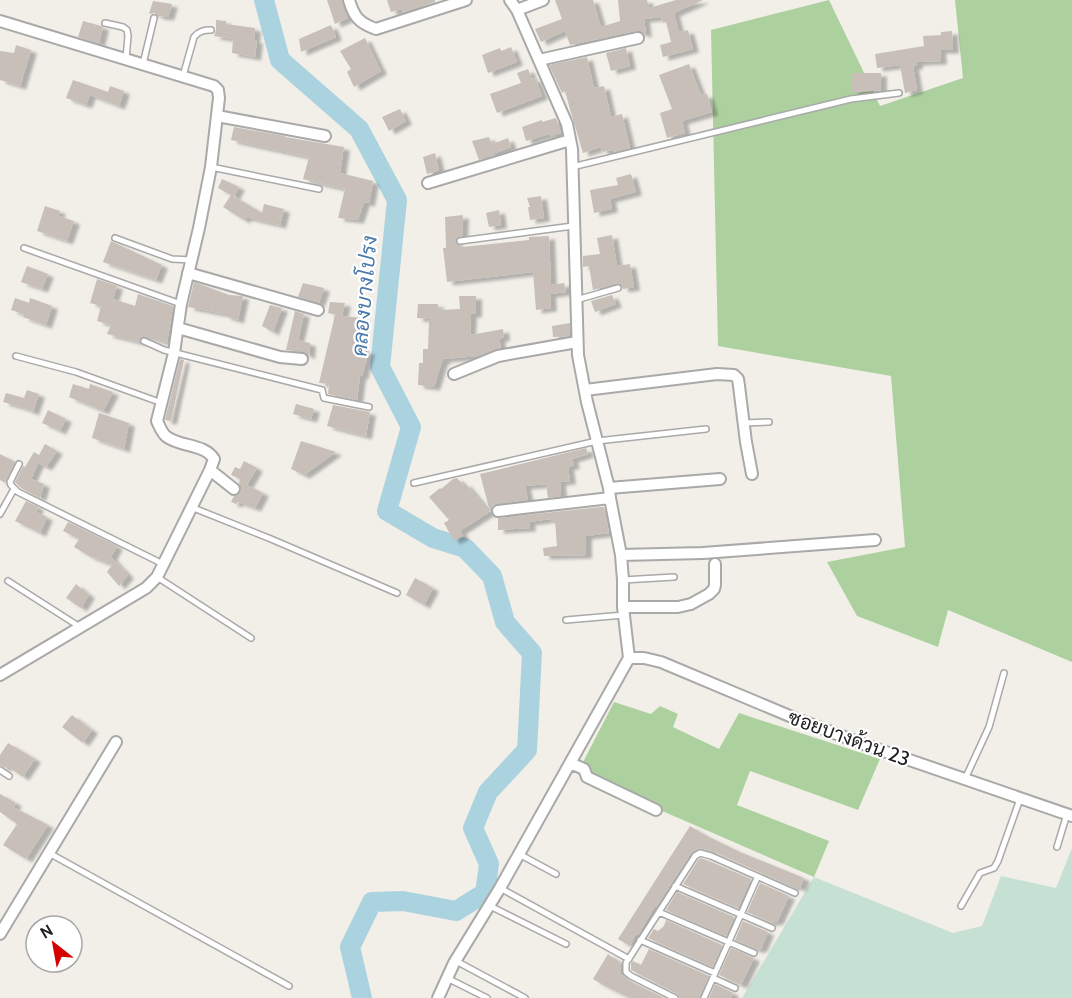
<svg xmlns="http://www.w3.org/2000/svg" width="1072" height="998" viewBox="0 0 1072 998" font-family="Cabin,Sarabun,sans-serif">
<defs>
<filter id="shadow"><feDropShadow dx="6" dy="3.5" stdDeviation="1.5" flood-color="#0004"/></filter>
</defs>
<rect width="100%" height="100%" fill="#f2efe9"/>
<path fill="#add19e" d="M829 0 880 106 963 78 955 0H1072V662L948 610 938 647 857 616 827 562 905 547 891 376 718 346 711 30Z
M614 702 651 714 660 706 678 714 673 727 719 749 739 713 880 759 858 810 750 771 737 805 829 841 814 877 584 777 582 764Z"/>
<path fill="#c6e0d4" d="M1072 848V998H742L814 877 953 933 982 926 1001 876 1056 888Z"/>
<g fill="none" stroke-linecap="round" stroke-linejoin="round">
<path stroke="#aad3df" stroke-width="20" d="M264 0 280 60 359 129 397 200 380 367 411 427 387 511 433 538 465 548 492 576 505 622 532 653 527 750 488 792 473 828 489 864 485 893 456 911 403 901 372 902 350 947 362 998"/>
</g>
<path fill="#c7bfb8" filter="url(#shadow)" d="M327 0H342L348 18 335 24Z
M387 0H435V2L403 12 402 9 391 12Z
M555 0H593L601 27 620 21 618 0H647L649 8 676 0H703L674 13 679 32 688 30 693 49 663 57 660 45 671 42 666 22 663 23 661 17 644 19 646 34 636 31 570 45 565 31 541 42 535 29 562 19Z
M153 1 172 4 168 17 158 16 155 13 149 14Z
M216 20 226 21V24L255 28 254 40H257L255 57 232 53 233 39 214 36 216 30Z
M83 21 101 26 103 27 99 43 78 37Z
M331 25 336 37 301 52 299 39Z
M952 31 953 50H940L941 61 917 62V66H913L917 90 905 93 900 65 877 68 875 54 924 46 923 36 941 35V32Z
M365 38 381 71 354 87 347 72 351 69 340 51Z
M16 45 31 50 20 86 0 80V51L14 53Z
M511 47 517 62 488 73 482 55 500 48 501 51Z
M626 48 630 66 611 71 606 53Z
M587 57 594 88 604 86 611 117 622 114 630 148 613 152V150L602 152 601 147 583 153 571 113 565 91 562 93 549 65Z
M689 64 701 95 707 94 712 112 682 121 685 133 667 138 660 113 672 109 659 75Z
M528 69 532 79 535 78 542 96 497 113 490 94 521 83 517 73Z
M851 73H881V90L852 93Z
M73 80 108 92 110 86 124 91 119 106 90 95 86 105 66 98Z
M400 109 406 121 389 131 382 117Z
M556 118 561 133 550 136 549 134 526 141 522 127 542 120V122Z
M234 127 285 136V137L344 147 340 173 373 181 369 203 364 202 358 220 338 218 345 189 303 179 309 157 231 140Z
M489 137 492 144 508 138 511 147 495 153V155L479 160 472 141Z
M435 153 439 170 427 174 423 157Z
M631 174 636 192 610 199 612 209 594 213 590 190 618 185 616 178Z
M222 179 239 187 234 196H233L262 213 264 204 284 209 280 225 246 217 244 220 223 207 231 195 218 188Z
M541 196 544 218 530 220 528 207H530L527 198Z
M45 206 60 211 58 216 74 221 67 241 37 231Z
M499 210 501 225 489 227 486 213Z
M463 215 462 236 458 237 455 241 457 244 462 247 529 240V237L549 236 551 285 564 283 566 292 550 294 551 308 536 310 533 272 447 282 443 248H446L445 217Z
M612 235 617 266 630 264 634 287 623 289 621 284 617 283 593 290 589 266 583 267V256L600 254 597 238Z
M111 241 162 265 156 280 103 262Z
M27 266 48 274 42 289 21 282Z
M97 279 117 286 113 299 135 306 138 294 173 306 167 343 144 336 141 337 139 342 107 334 111 325 97 321 101 306 90 303Z
M194 282 229 295 243 296 238 320 225 316V314L188 307Z
M303 283 324 288 319 303 298 297Z
M612 295 616 304 595 312 591 301Z
M459 296H476V314H471L470 335 503 329 504 337 499 339 501 348 478 356 444 359V361H442L434 387 418 385 419 363H423V349H428L429 319 417 318 418 304H438V310L460 309Z
M15 298 29 303 30 298 52 306 46 325 23 317 24 314 11 310Z
M330 302 345 303 342 316 328 313Z
M270 305 282 308 273 332 262 326Z
M295 311 304 314 298 340 310 343 309 356 303 352 286 350Z
M335 315 362 318 359 350 369 351 362 376H360L357 400 328 394 329 384 319 383Z
M570 323V336L553 337 552 326Z
M180 359 184 360 171 421 165 420Z
M73 384 89 389 90 384 113 392 103 411 69 397Z
M27 390 39 394 33 412 21 407 3 402 6 393 24 398Z
M296 404 314 409 311 419 293 414Z
M333 405 370 412 366 436 327 426Z
M48 410 66 419 60 431 42 423Z
M99 413 129 423 124 449 92 438Z
M301 441 336 452 304 475 291 469Z
M45 444 57 451 46 467 38 463 31 479 44 484 40 498 21 488 15 482 23 466 25 467 34 452 39 455Z
M586 448 588 454 572 459 574 465 568 467 570 481 560 482 561 496 548 498 546 484 525 486 528 500 497 504 493 505 490 512 480 474Z
M0 454 15 462 5 483 0 480Z
M244 461 257 468 247 485 263 493 255 508 238 502 236 504 231 502 234 496 239 494 241 490 239 483 240 479 231 475 235 467 240 469Z
M457 478 463 485 465 483 489 512 460 531 463 536 454 541 444 523 449 520 429 497 440 488 441 489 453 479Z
M26 501 38 507 36 512 47 517 40 533 15 521Z
M600 507H604L609 533 586 536V555L544 556 543 548 557 546 555 521H550V519L529 522 530 528 498 530V518Z
M68 522 117 546 111 557 128 575 119 586 107 572 112 565 91 557 74 547 79 539 63 531Z
M415 578 433 588 424 605 406 595Z
M76 584 89 595 81 608 66 598Z
M72 715 92 730 83 743 62 727Z
M8 743 35 759 23 777 7 766 5 768 0 765V755Z
M0 794 16 803 13 807 48 825 26 859 3 845 17 824 0 812Z
M690 826 703 834 740 852 804 878 800 888 794 886 793 887 713 851 699 848 691 853 656 907 655 906 638 935 636 934 630 946 618 939Z
M701 858 709 861 751 879 738 908 683 884 698 860Z
M760 883 789 896 777 922 773 921 772 923 747 912Z
M677 892 734 917 726 936 666 910Z
M666 920 722 945 713 967 648 938 654 929 658 931 664 926Z
M743 921 768 932 761 949 759 948 758 950 735 940Z
M731 948 754 958 741 985 719 975Z
M649 949 709 976 699 998H680L677 994 631 970V964L633 961 641 965Z
M608 954 621 963V974L628 980 664 998H630L605 986 593 979Z
M715 984 733 993 731 998H709Z"/>
<g fill="none" stroke-linecap="round" stroke-linejoin="round">
<g stroke="#a9a9a9" stroke-width="8">
<path id="lane" d="M105 23 123 27 127 30 128 36 126 59
M143 64 154 18
M183 76 194 37C199 31 204 30 211 30
M211 167 319 189
M572 167 851 99 899 93
M115 238 172 259 192 260
M460 241 573 226
M24 248 181 304
M576 300 618 288
M144 341 164 350 322 390 324 398 369 407
M16 356 76 372 162 403
M743 423 769 422
M19 464 10 482 11 485 18 492 163 564
M414 483 597 441 706 429
M191 507 271 539 397 593
M0 514 14 489
M157 577 251 638
M623 580 674 577
M8 581 80 627
M566 620 624 615
M0 770 9 776
M965 779 989 727 1004 673
M1057 847 1067 814
M49 853 289 986
M519 854 556 874
M675 886 772 928
M500 888 629 959
M490 906 566 944
M961 906 980 873 994 868 998 861 1020 799
M659 912 754 953
M640 940 715 973
M456 961 525 998
M447 978 487 998
M713 978 735 988
M675 998 631 976 626 972V963L695 856 700 853 711 856 795 893
M704 998 757 878"/>
</g>
<g stroke="#a9a9a9" stroke-width="14">
<path id="street" d="M349 0C354 17 359 23 376 29L466 0
M517 10 543 0
M0 21 214 86 218 90 219 98 211 167 199 228 181 304 174 353 157 421C160 427 162 434 167 437 181 447 205 444 214 459L210 470 157 577 146 588 0 675
M539 60 638 38
M217 116 325 136
M428 183 570 140
M188 273 318 310
M178 328 280 357 302 359
M454 374 498 356 577 342
M585 390 717 374 734 375 738 379 739 386 746 442 752 474
M210 470 234 489
M609 488 720 479
M498 511 610 498
M621 555 703 553 875 540
M623 607H678L691 604 709 594 714 589 715 585V564
M629 658H644L661 662 792 717 863 744 1072 816
M570 763 584 769 587 777 656 810
M0 934 116 742
M438 998 454 963 500 888 629 658 623 607V580L621 555 610 498 609 488 587 402 578 355 572 149 567 124 517 10 510 0"/>
</g>
<use href="#lane" stroke="#fff" stroke-width="5"/>
<use href="#street" stroke="#fff" stroke-width="10"/>
</g>
<g text-anchor="middle" dominant-baseline="central" stroke-width="4.5" stroke-linejoin="round" paint-order="stroke">
<g font-size="20" fill="#222" stroke="#fff">
<text transform="translate(849 738) rotate(20)">ซอยบางด้วน 23</text>
</g>
<g font-size="21" font-style="italic" fill="#4a7aab" stroke="#fff">
<text transform="translate(364 296) rotate(-85)">คลองบางโปรง</text>
</g>
</g>
<g transform="translate(54 944) rotate(329)"><circle r="28" fill="#ffffff" stroke="#a7a7a7" stroke-width="1.5"/>
<path d="M0-4.5L10 22L0 15L-10 22Z" fill="#d40000"/>
<text y="-9" font-size="16" font-weight="bold" text-anchor="middle" fill="#222222">N</text>
</g>
</svg>
